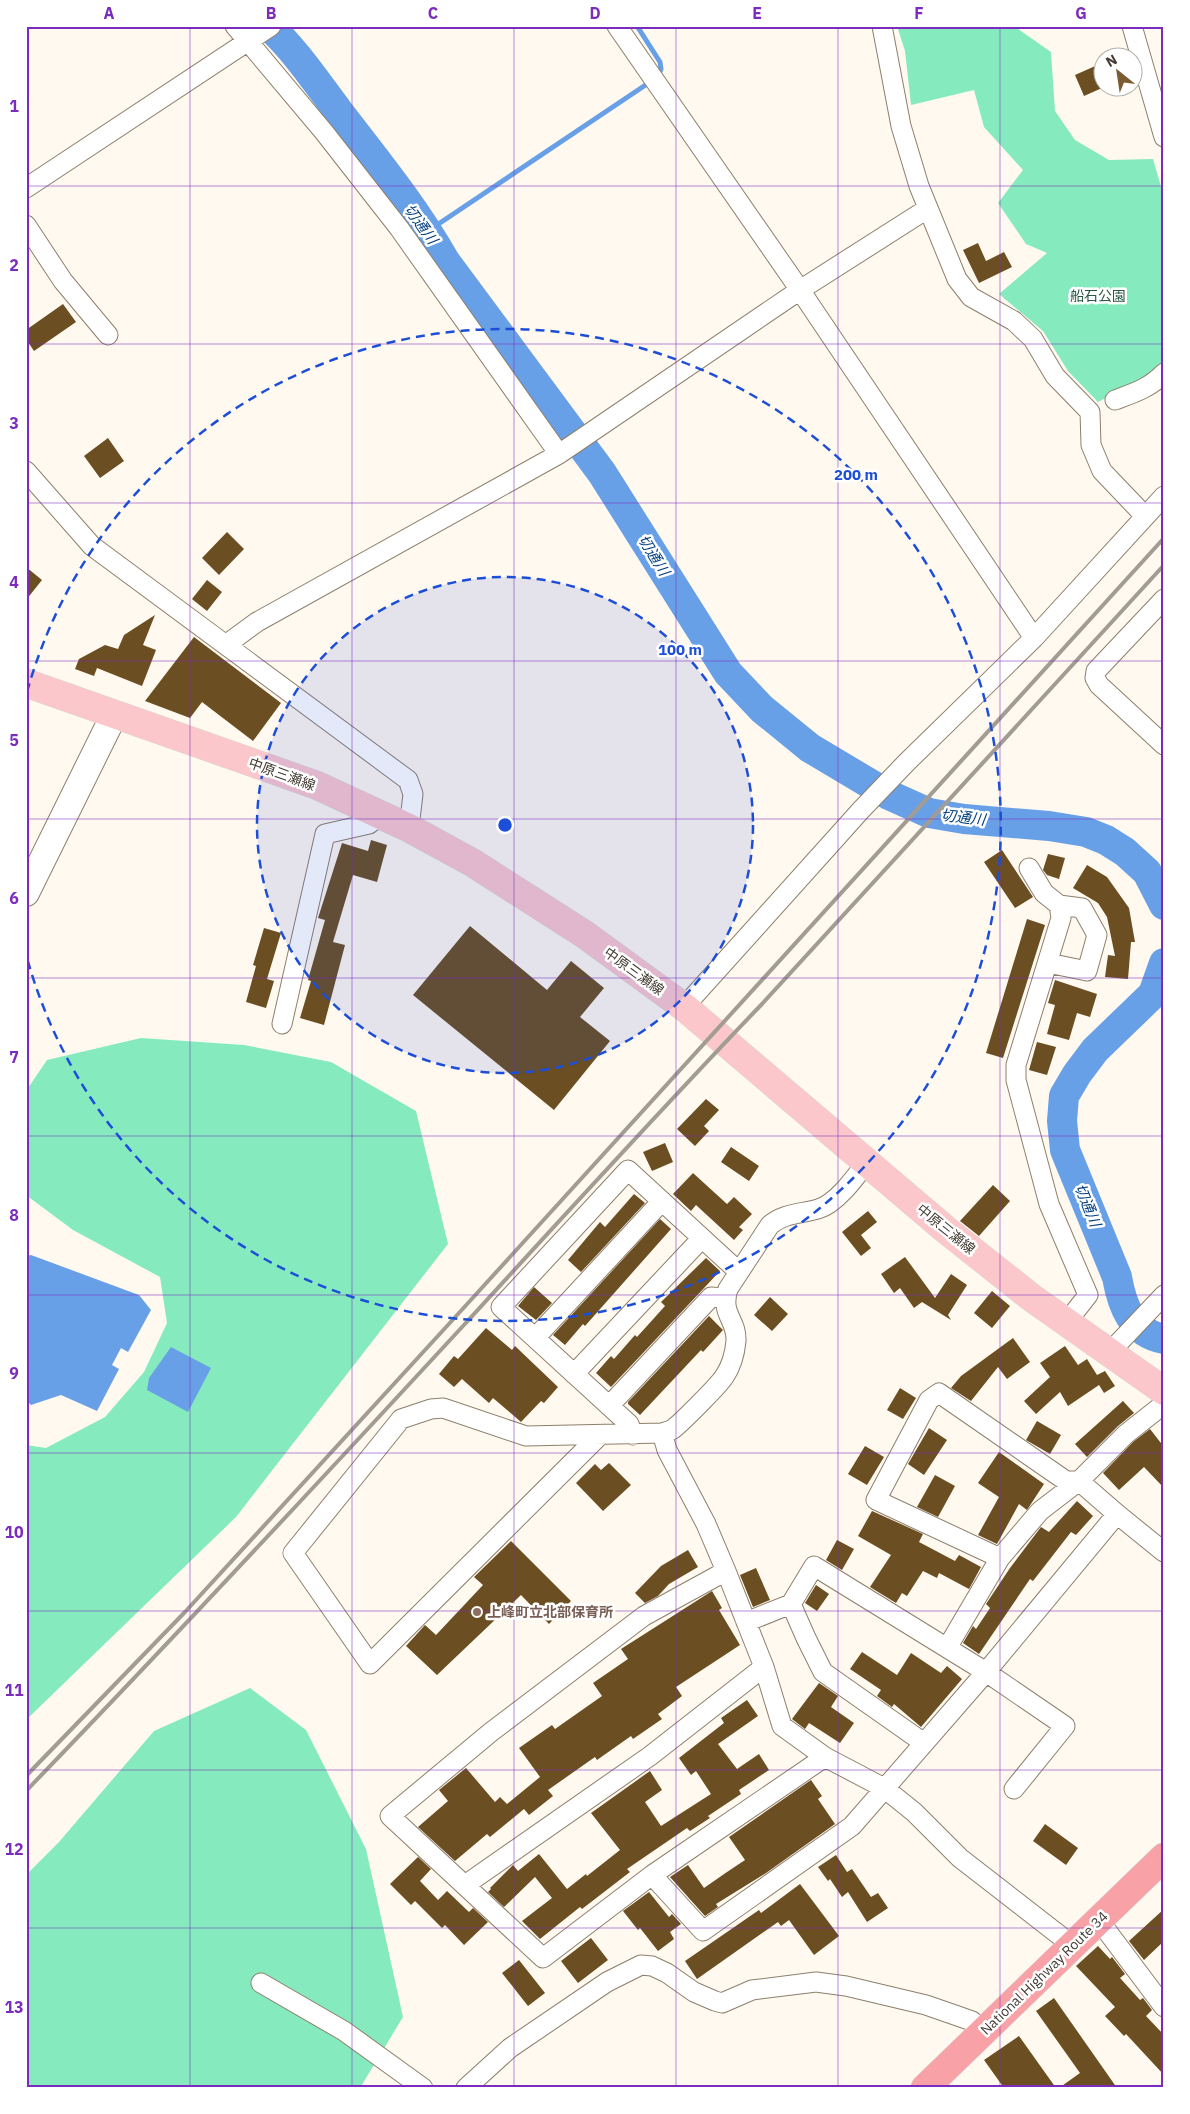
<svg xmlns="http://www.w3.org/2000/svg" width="1190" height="2114" viewBox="0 0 1190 2114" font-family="'IBM Plex Sans','Noto Sans JP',sans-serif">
<rect width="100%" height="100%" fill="#fff9f0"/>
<path fill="#85ebbf" d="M897 26H1014L1051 52 1055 111 1075 140 1109 160 1153 159 1164 197V367L1098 402 1068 371 1043 331 999 294 1047 253 1026 244 998 203 1023 170 984 127 974 90 911 105 905 51Z
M141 1038 244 1045 331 1062 416 1111 448 1244 236 1517 26 1720V1445L46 1448 105 1417 144 1372 167 1323 160 1277 73 1230 26 1195V1091L47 1060Z
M250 1688 306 1730 366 1849 403 2017 360 2088H26V1875L59 1842 154 1731Z"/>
<path fill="#68a0e7" d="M31 1255 139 1295 151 1310 128 1352 121 1348 112 1365 119 1369 97 1411 61 1395 31 1405 26 1400V1256Z
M171 1347 211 1368 188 1412 147 1390 149 1378Z"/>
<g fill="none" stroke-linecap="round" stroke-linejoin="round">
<path stroke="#68a0e7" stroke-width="5" d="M637 26 660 62 661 69 657 78
M428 231 650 82"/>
<path stroke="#68a0e7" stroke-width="30" d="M269 26C296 51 317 83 339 112 376 160 415 208 445 261L602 473 728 673 762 709 810 748 889 795 929 813 964 819 1049 826 1086 832 1106 840 1125 852 1147 872 1164 905
M1164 963 1153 994 1095 1050 1077 1074 1064 1096 1062 1121 1065 1150 1117 1277C1122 1306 1132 1333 1164 1339"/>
</g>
<path fill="#6b4e21" d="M1102 63V88L1084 96 1075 75Z
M978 243 986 261 1004 252 1012 267 979 283 963 250Z
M63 304 76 322 34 351 26 339V330Z
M108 438 124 461 100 478 84 456Z
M227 532 244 549 219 575 202 558Z
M26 567 42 580 26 600Z
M207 580 222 592 207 611 192 599Z
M155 615 143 645 156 650 142 686 97 668 94 676 75 669 79 659 105 645 118 649 124 635Z
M194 637 281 703 253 741 202 702 190 718 145 701Z
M371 840 387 845 377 882 353 875 333 942 345 945 324 1025 300 1018 311 981 308 980 325 920 318 918 342 843 368 851Z
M1002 850 1033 897 1015 908 984 862Z
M1048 854 1065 858 1059 879 1047 875 1043 870Z
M1087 865 1107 877 1129 908 1135 942H1131L1128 979 1105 977 1108 955 1115 956 1107 917 1098 903 1073 888Z
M1027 919 1045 925 1003 1058 986 1053Z
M470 926 547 990 571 961 604 988 580 1017 610 1041 554 1110 413 995Z
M264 928 281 933 267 979 274 981 266 1008 246 1002 256 966 253 965Z
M1055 980 1097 994 1090 1017 1077 1013 1069 1040 1047 1034 1055 1005 1048 1003Z
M1037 1042 1056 1047 1047 1075 1029 1070Z
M706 1099 719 1110 704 1126 709 1131 695 1146 677 1129Z
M665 1143 673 1162 652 1171 643 1152Z
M731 1147 759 1166 749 1181 721 1162Z
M693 1173 727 1204 734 1197 752 1214 739 1227 743 1230 734 1240 696 1205 691 1211 673 1194Z
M993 1185 1010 1201 979 1236 960 1221Z
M634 1194 645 1203 581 1272 568 1260 600 1222 605 1227Z
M868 1211 877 1222 861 1235 871 1248 861 1256 842 1232Z
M660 1219 671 1229 585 1326 583 1324 565 1345 553 1335Z
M905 1257 935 1298 951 1274 967 1285 948 1315 951 1320 922 1302 914 1308 900 1288 894 1293 881 1274Z
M706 1258 720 1271 611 1387 596 1373 611 1356 614 1359 635 1335 637 1337 665 1306 661 1302Z
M534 1287 552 1303 536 1320 518 1306Z
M992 1291 1010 1306 992 1328 974 1313Z
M770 1297 788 1314 772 1331 754 1315Z
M709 1316 723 1330 703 1352 701 1350 640 1415 628 1404V1402Z
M486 1328 512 1350 515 1346 558 1387 544 1403 541 1401 521 1422 493 1398 489 1403 462 1379 454 1387 439 1374 454 1356 458 1359Z
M1013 1338 1030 1362 1007 1379 998 1367 971 1401 951 1388 961 1376Z
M1065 1346 1078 1365 1087 1359 1097 1375 1105 1371 1115 1386 1104 1393 1099 1385 1068 1406 1060 1392 1036 1414 1024 1401 1050 1377 1040 1363Z
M900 1388 916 1398 903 1419 887 1410Z
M1123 1401 1134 1413 1118 1426 1087 1457 1075 1444Z
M1037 1421 1061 1435 1050 1454 1026 1440Z
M929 1428 947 1440 924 1475 908 1464Z
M1150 1429 1164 1447V1488L1144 1467 1119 1490 1103 1473 1133 1442Z
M865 1446 884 1457 867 1485 848 1474Z
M999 1452 1044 1484 1027 1510 1019 1504 997 1544 978 1535 999 1497 978 1483Z
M609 1463 631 1485 603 1511 576 1483 595 1464 601 1470Z
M935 1475 955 1486 938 1517 917 1507Z
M1077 1501 1093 1516 1076 1535 1071 1532 1033 1581 1030 1579 979 1654 963 1643 973 1626 976 1629 990 1608 986 1604 1010 1568 1041 1527 1049 1532Z
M872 1511 923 1534 919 1542 955 1561 959 1555 981 1567 969 1589 939 1573 937 1578 923 1571 907 1596 902 1593 896 1603 870 1587 891 1555 858 1536Z
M837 1540 854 1549 842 1570 826 1560Z
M511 1541 571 1601 549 1624 521 1595 437 1675 406 1646 425 1625 436 1635 483 1585 474 1577Z
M688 1550 698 1567 669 1584 658 1596 645 1603 635 1593 661 1566Z
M756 1568 770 1600 753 1607 740 1575Z
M816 1585 829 1594 817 1611 805 1603Z
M712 1591 722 1608 719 1610 740 1645 676 1687 682 1696 658 1714 662 1719 633 1739 631 1736 597 1760 595 1757 548 1790 553 1796 529 1815 524 1809 490 1837 487 1834 455 1861 418 1827 448 1801 439 1790 466 1768 495 1802 500 1797 507 1804 540 1777 519 1748 552 1725 555 1729 602 1696 593 1683 628 1659 621 1649Z
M862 1652 897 1675 911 1653 941 1673 947 1666 962 1679 921 1727 894 1704 892 1707 877 1696 881 1690 850 1669Z
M819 1683 838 1696 831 1707 854 1723 840 1743 809 1723 805 1729 792 1719Z
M747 1700 758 1716 718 1744 737 1769 759 1754 769 1770 739 1790 741 1794 708 1816 710 1818 690 1831 687 1828 627 1869 630 1872 582 1909 580 1907 540 1939 522 1921 552 1898 535 1877 504 1907 488 1892 491 1889 490 1888 513 1865 518 1871 539 1854 567 1889 586 1874 587 1876 620 1850 591 1813 650 1771 662 1790 645 1802 661 1826 711 1794 696 1771 691 1775 679 1758 724 1723 721 1718Z
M811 1780 822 1796 818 1799 835 1824 766 1873 716 1904 718 1907 705 1916 670 1877 688 1865 704 1888 727 1872 745 1860 729 1837Z
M1045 1824 1078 1848 1066 1865 1033 1841Z
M836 1855 847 1872 852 1869 871 1897 878 1893 888 1908 867 1922 848 1892 842 1897 830 1879 828 1881 818 1867Z
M418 1857 431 1869 420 1881 438 1900 447 1891 469 1912 473 1908 488 1922 464 1945 445 1925 442 1928 415 1901 411 1905 390 1884Z
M800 1884 839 1936 814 1955 789 1920 781 1926 778 1922 697 1979 685 1961 759 1910 761 1913Z
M649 1892 669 1917 672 1914 681 1924 670 1932 674 1939 658 1951 640 1928 638 1930 623 1911Z
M1164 1909V1941L1144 1960 1129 1941Z
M591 1938 608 1960 578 1983 561 1961Z
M1098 1946 1110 1959 1112 1957 1125 1974 1120 1978 1140 2000 1143 1998 1152 2010 1146 2016 1164 2035V2075L1126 2034 1124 2036 1105 2016 1115 2007 1076 1966Z
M519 1960 545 1993 528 2006 502 1973Z
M1054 1998 1117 2088H1059L1080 2073 1036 2011Z
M1019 2036 1056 2088H1004L984 2060Z"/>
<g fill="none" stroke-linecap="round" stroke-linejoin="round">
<g stroke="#8d7f6b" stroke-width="21">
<path id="street" d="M235 26 324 132 399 228 559 454
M617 26 800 290 1034 638
M882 26 901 126 919 186 957 279 971 297 1014 321 1033 339 1055 376 1090 412 1091 445 1102 471 1145 516
M1132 26 1164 137
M26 188 271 26
M26 225 63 281 108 335
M1115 400C1134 393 1150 388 1164 373
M26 471 92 546 408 780 413 794 409 828
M1164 599 1096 671 1095 678 1099 685 1164 745
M227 644 257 622 559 454 800 290 927 209
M1029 868 1044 893 1059 905 1082 908 1097 935 1087 971 1048 963
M1059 905 1061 918 1016 1065V1080L1049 1204 1088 1295 1066 1323
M684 1007 861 810 907 762 1034 638 1164 496
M282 1024 325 834 369 824 381 815
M535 1338 662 1201
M1108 1354 1164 1295
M574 1374 702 1238
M609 1406 711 1297 725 1298
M662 1433 667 1450 706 1524 726 1571 764 1667 782 1726 825 1757 884 1788 914 1812 960 1858 1072 1945
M633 1435 629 1424 501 1307 628 1170 739 1272
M599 1436 370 1664 293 1553 401 1419 431 1409 443 1408 526 1436 662 1433C665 1432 670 1431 673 1429 681 1423 718 1386 724 1377 731 1367 735 1352 736 1341 737 1319 720 1315 728 1289L770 1225C784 1213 801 1214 818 1209 836 1204 855 1178 866 1163
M1117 1514 1164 1552
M1000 1558 876 1500 929 1400 939 1393 1066 1481H1079
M726 1571 644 1616 491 1732 390 1816 543 1958 652 1875 825 1757
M791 1604 806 1638 823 1672 924 1743
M746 1622 791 1604 814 1566 986 1672 1065 1726 1014 1789
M947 1648 1000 1558 1040 1511 1079 1481
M652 1875 703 1931 852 1826 986 1672 1117 1514 1079 1481 1126 1434 1164 1404
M465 1885 650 1756 764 1667
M1097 1922 1107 1931 1164 2007
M261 1983 344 2031 423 2088
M466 2088 510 2048 607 1982 641 1965 652 1966 667 1973 694 1992 715 2001 722 2003 752 1990 816 1982 846 1986 926 2005 972 2021 983 2032"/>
</g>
<g stroke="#8d7f6b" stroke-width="28">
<path id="secondary" d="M26 893 114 715"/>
</g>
<g stroke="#d9d8d6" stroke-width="29">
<path id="primary" d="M26 683 316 785 409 828 473 863 584 934 684 1007 945 1229 1032 1298 1164 1391"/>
</g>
<g stroke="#d9d8d6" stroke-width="29">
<path id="highway" d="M925 2088 1164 1857"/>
</g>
<use href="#street" stroke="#fff" stroke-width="19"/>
<use href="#secondary" stroke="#fff" stroke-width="26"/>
<use href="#primary" stroke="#fbc7cb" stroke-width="28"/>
<use href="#highway" stroke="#f8a2a8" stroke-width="28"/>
<path stroke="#a29c93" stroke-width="4" d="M26 1776 185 1612 469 1302 1164 538
M26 1791C174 1638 319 1482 463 1326 562 1218 660 1110 762 1004L1164 565"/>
</g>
<path fill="none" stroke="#7b2cbf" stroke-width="1" stroke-opacity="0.55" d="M190 26V2088M352 26V2088M514 26V2088M676 26V2088M838 26V2088M1000 26V2088M26 186H1164M26 344H1164M26 503H1164M26 661H1164M26 819H1164M26 978H1164M26 1136H1164M26 1295H1164M26 1453H1164M26 1611H1164M26 1770H1164M26 1928H1164"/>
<circle cx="505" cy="825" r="248" fill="#1d4ed8" fill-opacity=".12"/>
<g fill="none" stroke="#1d4ed8" stroke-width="2.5" stroke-dasharray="9 6">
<circle cx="505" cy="825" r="248"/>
<path d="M27 692A496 496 0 1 1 27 958"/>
</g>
<circle fill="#8d6e63" stroke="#fff" stroke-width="2" cx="477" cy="1612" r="5"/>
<g text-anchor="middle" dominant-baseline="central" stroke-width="5" stroke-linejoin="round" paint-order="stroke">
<g font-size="14" fill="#2a5744" stroke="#fff">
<text x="1098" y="296">船石公園</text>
</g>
<g font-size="14" fill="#413b32" stroke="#fff">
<text transform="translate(282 774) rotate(20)">中原三瀬線</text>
<text transform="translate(634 971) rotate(36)">中原三瀬線</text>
<text transform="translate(946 1229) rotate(39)">中原三瀬線</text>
<text transform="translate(1044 1973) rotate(-44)">National Highway Route 34</text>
</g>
<g font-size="14" font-weight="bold" fill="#785e54" stroke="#fff" text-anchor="start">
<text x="487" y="1612">上峰町立北部保育所</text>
</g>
<g font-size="15" font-style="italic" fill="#084282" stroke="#fff">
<text transform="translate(421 224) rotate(54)">切通川</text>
<text transform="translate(654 555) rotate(58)">切通川</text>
<text transform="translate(963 817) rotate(7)">切通川</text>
<text transform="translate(1088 1205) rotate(68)">切通川</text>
</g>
</g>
<circle cx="505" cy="825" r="8" fill="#1d4ed8" stroke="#fff" stroke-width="2.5"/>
<g font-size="15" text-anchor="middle" font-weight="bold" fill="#1d4ed8" stroke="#fff" stroke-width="5" stroke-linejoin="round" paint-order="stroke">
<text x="856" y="480">200 m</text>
<text x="680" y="655">100 m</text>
</g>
<rect width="1190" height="2114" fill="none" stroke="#ffffff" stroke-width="55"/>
<g transform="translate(1118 72) rotate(330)"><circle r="24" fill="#ffffff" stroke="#b3b1ad"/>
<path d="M0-4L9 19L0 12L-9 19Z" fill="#7b5c31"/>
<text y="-8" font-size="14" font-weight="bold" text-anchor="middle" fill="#413b32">N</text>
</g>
<rect x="28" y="28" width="1134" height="2058" fill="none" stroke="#7b2cbf" stroke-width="2"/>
<g font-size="16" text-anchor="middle" font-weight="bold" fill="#7b2cbf">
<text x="109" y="19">A</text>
<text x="271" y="19">B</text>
<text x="433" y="19">C</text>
<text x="595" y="19">D</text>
<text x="757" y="19">E</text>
<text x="919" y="19">F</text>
<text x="1081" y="19">G</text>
<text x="14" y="112">1</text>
<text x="14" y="271">2</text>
<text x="14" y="429">3</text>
<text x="14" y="588">4</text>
<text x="14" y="746">5</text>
<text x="14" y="904">6</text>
<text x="14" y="1063">7</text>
<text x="14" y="1221">8</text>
<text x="14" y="1379">9</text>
<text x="14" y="1538">10</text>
<text x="14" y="1696">11</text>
<text x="14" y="1855">12</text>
<text x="14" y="2013">13</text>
</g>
</svg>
